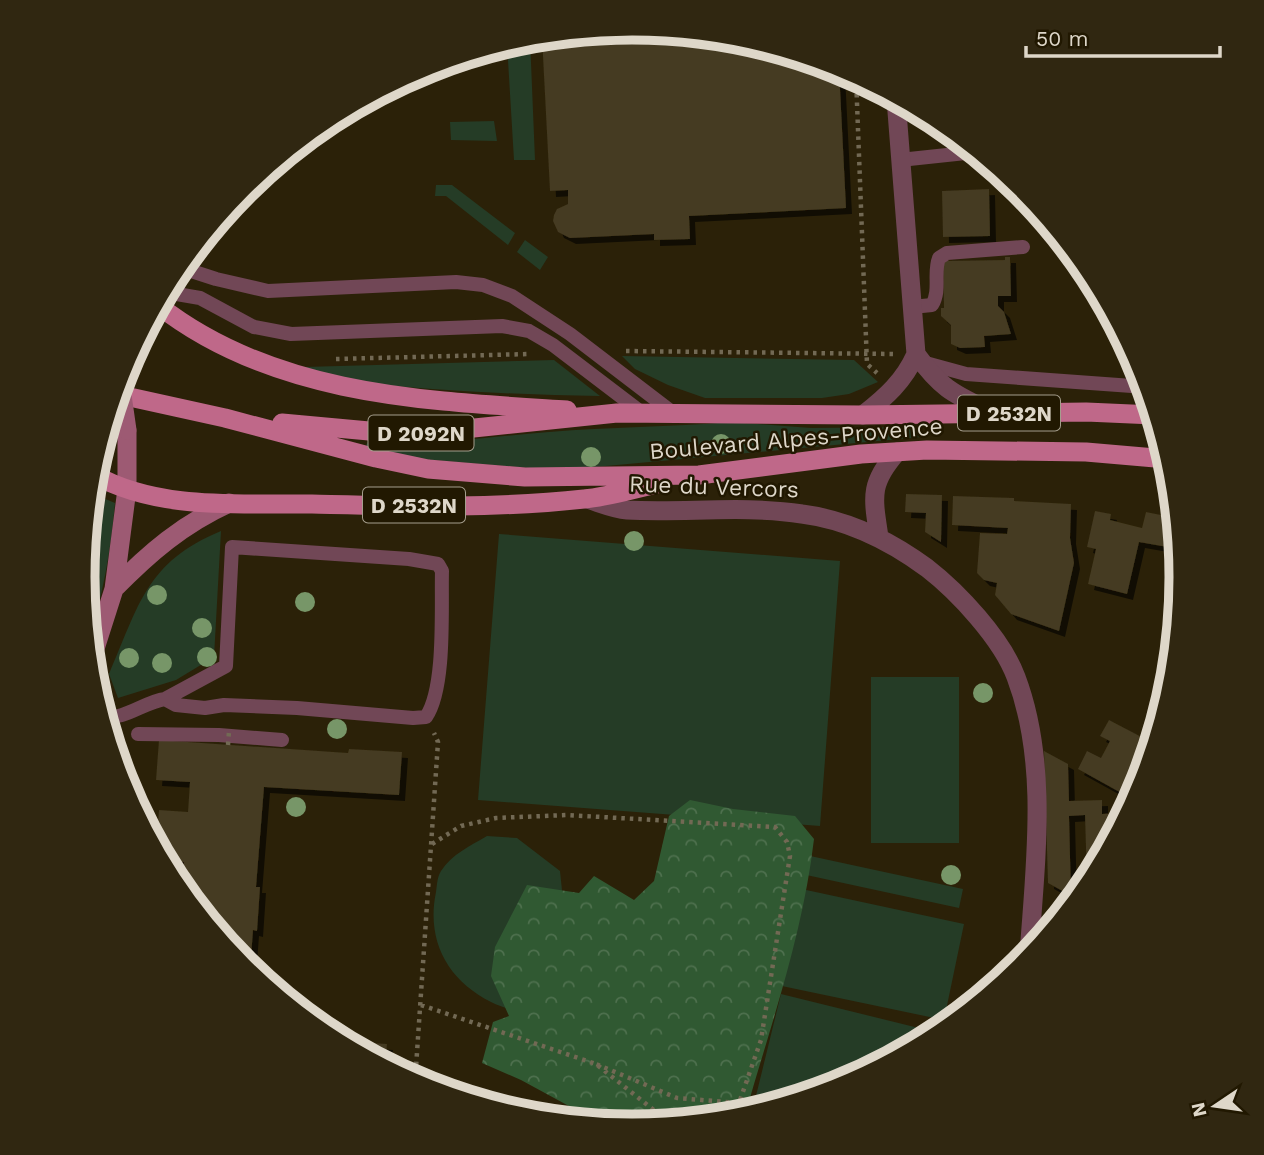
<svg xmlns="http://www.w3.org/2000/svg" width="1264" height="1155" viewBox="0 0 1264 1155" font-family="'Work Sans',sans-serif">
<defs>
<pattern id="forest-crowns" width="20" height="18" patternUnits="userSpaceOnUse" patternTransform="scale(1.75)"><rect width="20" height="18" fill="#305932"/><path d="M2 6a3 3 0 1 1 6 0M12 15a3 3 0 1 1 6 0" fill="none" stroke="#4e704e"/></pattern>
<filter id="shadow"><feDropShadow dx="6" dy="6" stdDeviation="0" flood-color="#0009"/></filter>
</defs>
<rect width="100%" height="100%" fill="#2b2108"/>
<path fill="#253c26" d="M530 38 535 160H514L507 44Z
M494 121 497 141 451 140 450 122Z
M436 185H452L515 233 508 245 446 196H435Z
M525 240 548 257 540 270 517 252Z
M622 356 854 360 878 382 849 394 822 398H705L668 385 635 369Z
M554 360 600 396C544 395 488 393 432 389 389 386 345 382 304 367Z
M731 422 811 428 922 427 921 437 595 467 529 468 420 459 367 448 366 445 368 442C429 446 488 437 549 432 609 427 670 427 731 422Z
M91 493 115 503C111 549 103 595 89 639L83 577Z
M221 531 214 657 176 680 118 698 109 674C139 605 146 562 221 531Z
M499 534 840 561 820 826 478 800Z
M871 677H959V843H871Z
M487 836 517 838 560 871 575 1016C547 1014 517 1015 491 1002 447 980 426 940 436 892 437 886 437 877 441 871 452 854 470 846 487 836Z
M801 854 963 889 959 908 797 873Z
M797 888 964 924 944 1020 777 985Z
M781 994 939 1033 842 1085 752 1112Z"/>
<path fill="url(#forest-crowns)" d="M112 748 128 764 123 785Z
M690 800 733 809 795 816 814 839C803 934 771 1024 745 1115L632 1127 602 1124 521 1080 482 1063 493 1022 509 1016 491 976 495 947 527 885 579 893 594 876 634 900 654 881 669 816Z"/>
<path fill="#443a20" filter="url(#shadow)" d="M632 28 740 39 839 69 846 208 689 216 690 239 654 240V234L570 238 558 232 553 221 554 215 557 209 568 204V190L550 191 542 37Z
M989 189 990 236 943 237 942 191Z
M1005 257H1010L1011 296H998V306L1004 312 1011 334 984 336 985 347 960 348 951 344V325L941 316V308H944L943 261 1005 260Z
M906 494 942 495 941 542 925 532 926 513 905 512Z
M953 496 1014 498V501L1071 504 1070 538 1074 563 1059 631 1011 614 995 595 997 583 984 580 977 573 980 533 1007 534 1008 528 952 525Z
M1095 511 1111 514 1110 520 1142 528 1146 512 1176 518 1179 549 1139 542 1127 594 1088 584 1096 549 1087 547Z
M1109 720 1153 743 1137 792 1129 787 1125 795 1078 769 1087 751 1101 758 1110 741 1100 736Z
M159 740 348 753 349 749 402 752 399 795 264 787 256 887H260L257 931 253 930 250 971 177 885H182L184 862 163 861 156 848 159 810 188 812 190 782 156 780Z
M1044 751 1068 764 1069 801 1102 800V814L1119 813 1120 825 1089 882H1087L1085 815 1069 816 1071 896 1076 898 1059 919 1055 916 1068 894 1048 883Z
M339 1041 387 1044 385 1066 365 1055Z"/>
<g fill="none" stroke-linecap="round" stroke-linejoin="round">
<path stroke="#726954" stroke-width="4.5" stroke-dasharray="3.5 5" stroke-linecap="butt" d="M856 77 867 364 877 373
M626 351 894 354
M336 359 530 354
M432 844 461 826 496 818 567 815 775 827 787 842 790 856 761 1040 739 1103 677 1098 596 1064
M421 1005 596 1064 670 1123
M415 1082 438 742 434 733"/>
<path stroke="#714756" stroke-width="14" d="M900 160 975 152
M179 267 216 279 268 291 456 282 483 285 512 296 570 334 672 412
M165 292 200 298 254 327 291 334 502 326 529 331 553 345 641 412
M912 307 932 305C941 290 933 273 939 258L947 253 1023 247
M922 362 966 374 1146 387
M103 717C125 720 144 702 165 699L226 666 232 547 409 559 438 564 442 571C441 607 446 688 426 717L413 718 297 708 224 705 205 708 176 705 165 699
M138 734 219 735 282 740"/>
<path stroke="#714756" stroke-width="19" d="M916 354C942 390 954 394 993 413
M863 415C886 397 904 381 916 354L896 99
M587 499C600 503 614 509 627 510 685 513 744 505 802 514 849 520 889 540 927 568 958 592 1002 639 1016 677 1049 764 1035 865 1029 955
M879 537C873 497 869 484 897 452"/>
<path stroke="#9d5a73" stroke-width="19" d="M114 589C149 553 183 524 229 503
M91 661 114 589 127 489V430"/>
<path stroke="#bf6889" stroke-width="19" d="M158 305C274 396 426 401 567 410
M116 394 225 418 376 458 428 469 525 477 699 475 861 454 927 450 1086 452 1167 459
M282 423 380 432 426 433 617 413 863 415 1086 412 1154 415
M93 474C158 511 240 503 312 504 402 506 494 509 584 499 608 497 633 489 657 484"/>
<path stroke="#726954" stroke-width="4.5" stroke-dasharray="3.5 5" stroke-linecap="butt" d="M228 745 229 731"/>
<path stroke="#9d5a73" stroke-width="19" d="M120 381 127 430"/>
</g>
<g fill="#779668">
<circle cx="721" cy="444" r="10"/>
<circle cx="591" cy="457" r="10"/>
<circle cx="634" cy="541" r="10"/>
<circle cx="157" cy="595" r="10"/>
<circle cx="305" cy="602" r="10"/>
<circle cx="202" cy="628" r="10"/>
<circle cx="207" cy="657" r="10"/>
<circle cx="129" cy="658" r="10"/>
<circle cx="162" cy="663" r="10"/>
<circle cx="983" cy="693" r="10"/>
<circle cx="337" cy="729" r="10"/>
<circle cx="296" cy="807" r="10"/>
<circle cx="951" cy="875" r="10"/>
</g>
<g text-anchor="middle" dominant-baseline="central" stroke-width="5" stroke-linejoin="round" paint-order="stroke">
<g fill="#211801" stroke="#a59e8d" stroke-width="2">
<rect x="958" y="395.5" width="102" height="35" rx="5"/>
<rect x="368.5" y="415.5" width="105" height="35" rx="5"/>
<rect x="363" y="487.5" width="102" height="35" rx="5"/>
</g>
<g font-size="21" font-weight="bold" fill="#ded7c9">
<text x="1009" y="413">D 2532N</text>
<text x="421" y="433">D 2092N</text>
<text x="414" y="505">D 2532N</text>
</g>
<g font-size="23" fill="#ded7c9" stroke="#211801">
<text transform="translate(796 439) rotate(-5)">Boulevard Alpes-Provence</text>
<text transform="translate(714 487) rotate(2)">Rue du Vercors</text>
</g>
</g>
<path d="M0 0H1264V1155H0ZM95 577a537 537 0 1 1 1074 0a537 537 0 1 1-1074 0Z" fill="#302711" fill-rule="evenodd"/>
<path fill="none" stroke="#ded7c9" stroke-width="9" d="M95 577a537 537 0 1 1 1074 0a537 537 0 1 1-1074 0Z"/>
<g transform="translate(1215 1106) rotate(257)" stroke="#211801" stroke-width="5" paint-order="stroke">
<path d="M0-5L12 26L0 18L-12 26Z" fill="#ded7c9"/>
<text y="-10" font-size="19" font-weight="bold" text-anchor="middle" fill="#ded7c9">N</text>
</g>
<path d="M1026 46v10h194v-10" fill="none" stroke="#ded7c9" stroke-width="3.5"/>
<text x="1036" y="46" font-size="21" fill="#ded7c9" stroke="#211801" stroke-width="5" paint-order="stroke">50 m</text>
</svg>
